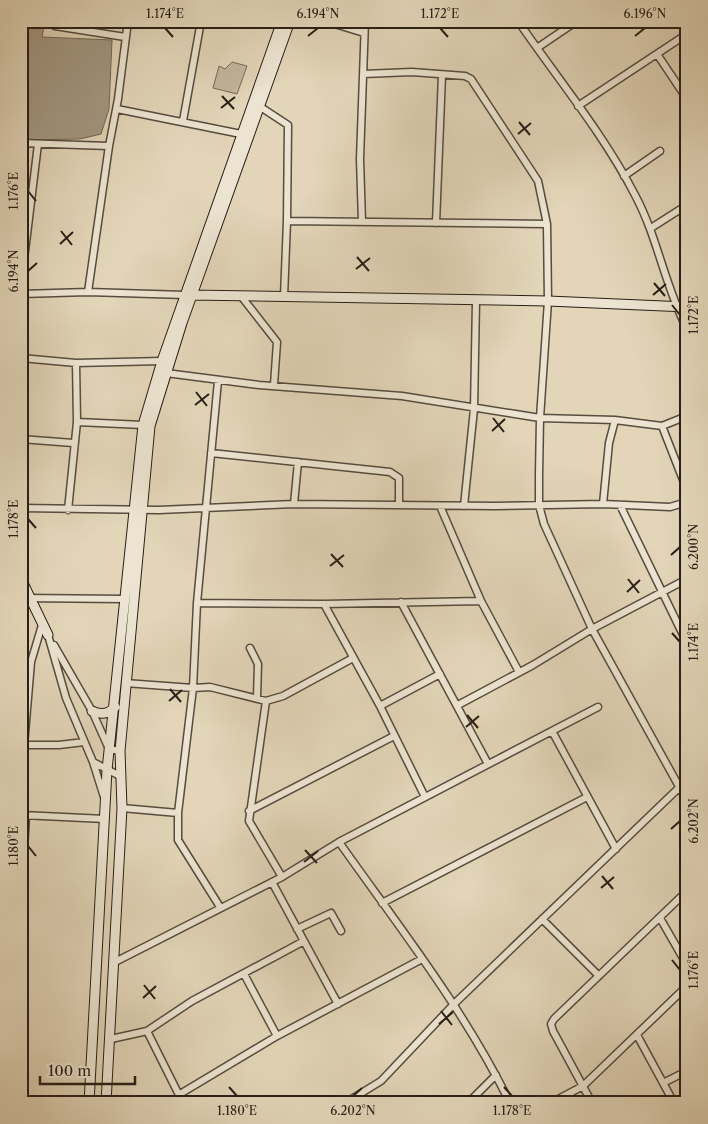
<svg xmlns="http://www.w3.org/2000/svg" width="708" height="1124" viewBox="0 0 708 1124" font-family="'Libre Caslon Text',serif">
<rect width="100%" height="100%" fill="#e2d5b8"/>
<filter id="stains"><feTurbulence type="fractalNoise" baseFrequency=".004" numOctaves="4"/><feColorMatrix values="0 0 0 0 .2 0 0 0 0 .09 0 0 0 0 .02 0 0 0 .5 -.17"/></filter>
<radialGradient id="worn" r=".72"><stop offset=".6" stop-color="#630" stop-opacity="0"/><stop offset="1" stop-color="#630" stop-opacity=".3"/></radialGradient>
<path fill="#c2b69d" stroke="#756a5a" d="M232 62 247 66 237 94 213 88 219 66 225 69Z"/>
<path fill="#a39781" stroke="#726757" d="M21 21H45L42 37 112 40 109 109 101 134 80 139 21 140Z"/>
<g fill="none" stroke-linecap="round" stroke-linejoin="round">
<g stroke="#564c3f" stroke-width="9">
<path id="street" d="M55 21V26L125 37
M325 21 364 33
M518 21C557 78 603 133 635 195 658 238 665 287 687 329
M537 48 577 21
M657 54 687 99
M363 74 412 72 465 76 471 79 538 181 547 224 548 301 540 418 539 475V505L544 524 592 629 687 801
M259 106 288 125 287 221
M578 106 687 34
M117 109 241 134
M183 121 201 21
M21 143 109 146
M624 176 660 151
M362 222 360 159 365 21
M436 223 442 75
M651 228 687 205
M21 284 38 144
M88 292 109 146 118 99 128 21
M21 294 88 292 185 295
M241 296 277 342 274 385
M284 297 287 221 547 224
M21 358 76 363 162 361
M166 373 259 385 402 396 540 418 615 420 662 426 687 490
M218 381 197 603 193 688 178 813V840L220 907
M77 422 143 425
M662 426 687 416
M21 439 73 443
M211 453 390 472 399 478V504
M294 504 298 462
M603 504 609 443 615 420
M620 505 687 643
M440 506 481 601 519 672
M464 506 474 409 476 301
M21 508 159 510 294 504 495 506 603 504 670 507 687 502
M68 510 77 422 76 363
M21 598 125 599
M401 602 488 764
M197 603 324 604 481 601
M324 604 380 706 425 797
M48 635 66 698 93 762 104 797
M54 645 92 711 109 749 120 751
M250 648 258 664 257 698
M125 683 193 688 210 687 266 701 283 696 353 658
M266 701 249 821 282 877
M458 705 533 665 592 629 687 579
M380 706 440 674
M552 731 616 849
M21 745H59L84 742
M24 745 31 662 42 625
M93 762 120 776
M122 808 178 813
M249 811 394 736
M22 815 105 819
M339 842C399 927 464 1009 510 1103
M272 882 338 1004
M21 900 26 815
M382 903 587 797
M660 918 687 965
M542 919 599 976
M297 929 331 913 341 931
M113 963 282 877 339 842 598 707
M244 974 277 1036
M147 1031 183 1103
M637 1035 674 1103
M111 1039 147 1031 192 1001 304 941
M663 1083 687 1071
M180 1094 277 1036 422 959
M326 1103 350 1100 381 1081 454 1004 687 780
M468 1103 496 1075
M551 1103 583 1086 687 986
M592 1103 553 1031 551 1024 554 1019 687 891"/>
</g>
<g stroke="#281f17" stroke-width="11">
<path id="secondary" d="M190 295 548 301 687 307
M21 579 48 635
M92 711C100 715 109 714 115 707
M89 1103 107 770 143 425 162 361 282 21
M106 1103 122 808 120 751 150 426 182 323 290 21"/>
</g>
<use href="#street" stroke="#ece4d1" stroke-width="6"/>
<use href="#secondary" stroke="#ece4d1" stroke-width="9"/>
</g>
<path fill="none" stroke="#281f17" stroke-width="2" d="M165 28 173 37M440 28 448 37M308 36 318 28M635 36 645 28M222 96 234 109M221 108 235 97M519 122 530 135M518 134 531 123M28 191 36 201M61 231 72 245M60 244 73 232M357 257 369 271M356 269 370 258M28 271 37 263M654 283 665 296M653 295 666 284M672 305 680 315M196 392 207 406M195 405 209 394M493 418 504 432M492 431 505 419M28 519 36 528M331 554 343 567M671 555 680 547M330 566 344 555M628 579 639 593M627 592 640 580M672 633 680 642M170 689 181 702M169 701 182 690M467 715 478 728M466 727 479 716M671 829 680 821M28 846 36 856M305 850 317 863M304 862 318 851M602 876 613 889M601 888 614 877M672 960 680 970M144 985 155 999M143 998 156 986M441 1011 452 1025M439 1024 453 1012M229 1087 237 1096M504 1087 512 1096M353 1096 362 1088"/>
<rect width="708" height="1124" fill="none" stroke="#e2d5b8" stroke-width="55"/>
<path d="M40 1076v8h95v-8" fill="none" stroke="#281f17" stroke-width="2.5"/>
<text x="48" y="1076" font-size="15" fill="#281f17" stroke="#ece4d1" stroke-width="4" paint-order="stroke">100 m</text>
<rect x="28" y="28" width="652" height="1068" fill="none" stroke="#281f17" stroke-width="2"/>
<g font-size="12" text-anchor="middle" fill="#281f17">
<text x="165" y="18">1.174°E</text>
<text x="318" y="18">6.194°N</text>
<text x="440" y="18">1.172°E</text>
<text x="645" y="18">6.196°N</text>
<text transform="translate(14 191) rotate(-90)" y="4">1.176°E</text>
<text transform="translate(14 271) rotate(-90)" y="4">6.194°N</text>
<text transform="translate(694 315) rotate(-90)" y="4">1.172°E</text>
<text transform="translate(14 519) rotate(-90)" y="4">1.178°E</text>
<text transform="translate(694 547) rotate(-90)" y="4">6.200°N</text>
<text transform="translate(694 642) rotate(-90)" y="4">1.174°E</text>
<text transform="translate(694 821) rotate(-90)" y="4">6.202°N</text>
<text transform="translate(14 846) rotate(-90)" y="4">1.180°E</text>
<text transform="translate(694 970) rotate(-90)" y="4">1.176°E</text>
<text x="237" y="1115">1.180°E</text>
<text x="353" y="1115">6.202°N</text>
<text x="512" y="1115">1.178°E</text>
</g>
<rect width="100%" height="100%" filter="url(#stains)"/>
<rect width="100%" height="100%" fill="url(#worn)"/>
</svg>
